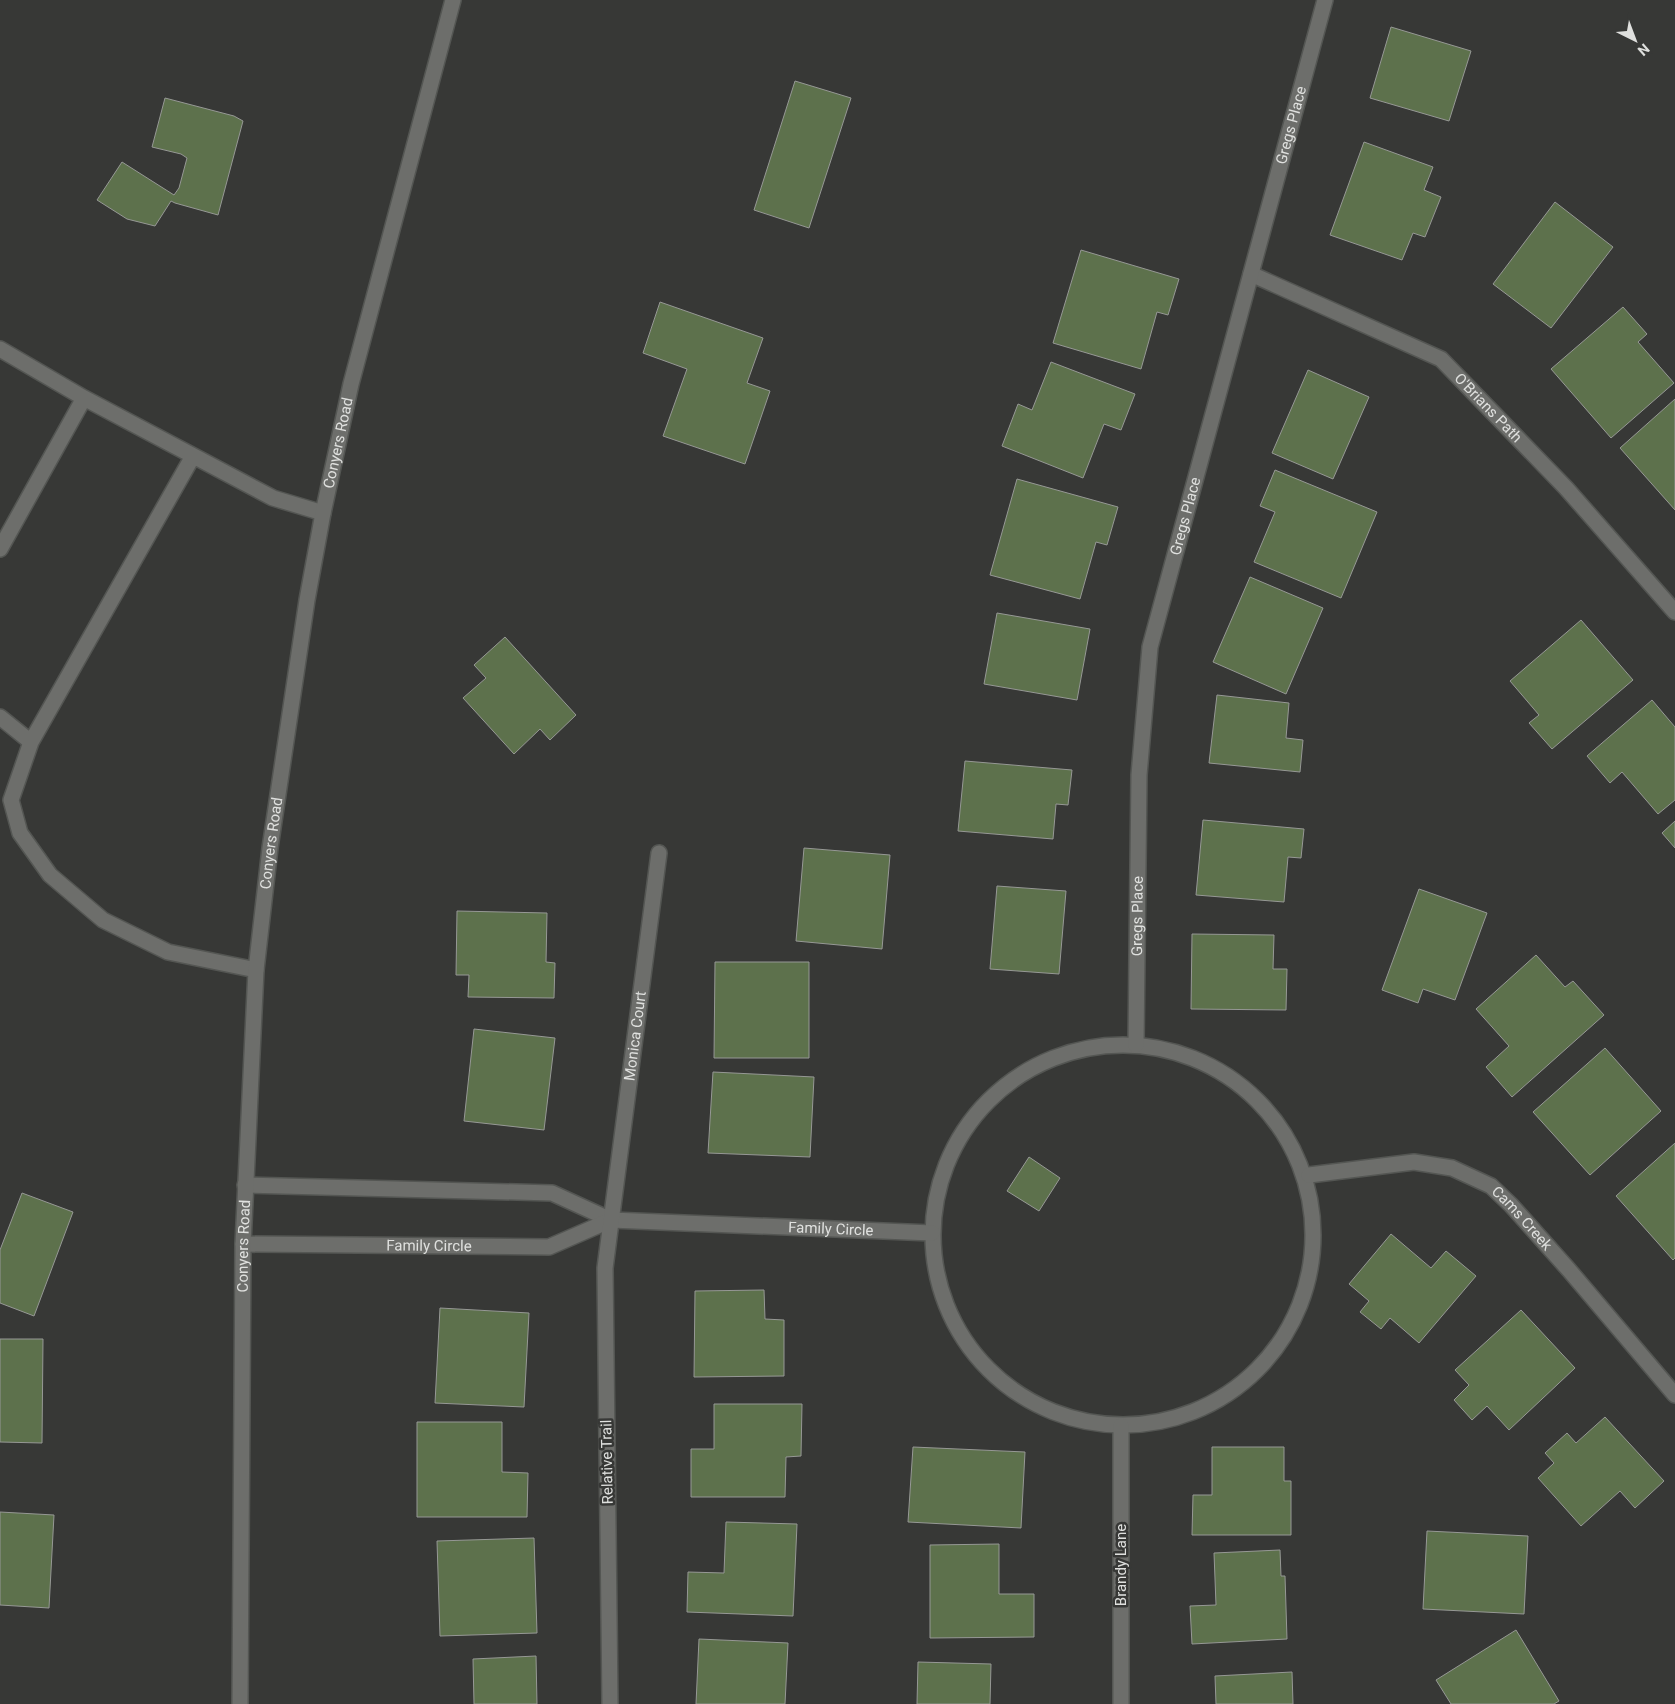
<svg xmlns="http://www.w3.org/2000/svg" width="1675" height="1704" viewBox="0 0 1675 1704" font-family="Roboto,sans-serif">
<rect width="100%" height="100%" fill="#373836"/>
<path fill="#5d714c" stroke="#969895" d="M1391 27 1471 51 1449 121 1370 98Z
M795 81 851 98 809 228 754 210Z
M165 98 234 116 243 121 218 215 175 203 171 201 155 226 127 219 97 200 122 162 174 195 179 188 187 158 181 154 152 147Z
M1364 142 1433 167 1424 190 1441 197 1425 237 1413 233 1402 260 1330 235Z
M1555 202 1613 247 1551 328 1493 284Z
M1081 250 1179 279 1168 315 1157 312 1141 369 1053 343Z
M660 302 763 338 747 383 770 391 745 464 663 436 687 369 643 353Z
M1623 307 1647 334 1638 342 1674 383 1611 438 1551 369Z
M1051 362 1135 394 1121 430 1104 424 1083 478 1002 446 1018 404 1032 410Z
M1308 370 1369 397 1333 479 1272 453Z
M1675 399V510L1620 448Z
M1275 470 1377 512 1341 598 1254 562 1275 512 1260 506Z
M1017 479 1118 507 1107 545 1096 542 1080 599 990 575Z
M1250 577 1323 608 1286 694 1213 662Z
M997 613 1090 629 1077 700 984 684Z
M1581 620 1633 680 1552 749 1529 723 1539 715 1510 681Z
M505 637 576 715 550 740 540 729 514 754 463 698 486 678 474 665Z
M1217 695 1289 703 1286 738 1303 740 1300 772 1209 763Z
M1652 700 1675 727V800L1658 814 1622 772 1610 783 1587 756Z
M965 761 1072 770 1068 805 1056 804 1053 839 958 831Z
M1203 820 1304 829 1301 858 1288 857 1284 902 1196 895Z
M1675 821V848L1662 833Z
M804 848 890 855 882 949 796 941Z
M997 886 1066 891 1059 974 990 969Z
M1419 889 1487 913 1455 1000 1423 989 1418 1003 1382 990Z
M457 911 547 913 546 962 555 963 554 998 468 997 469 975H456Z
M1192 934 1274 935 1273 969H1287L1286 1010 1191 1009Z
M1536 955 1565 987 1573 981 1604 1015 1512 1097 1486 1067 1509 1046 1476 1009Z
M715 962H809V1058H714Z
M474 1029 555 1038 544 1130 464 1121Z
M1605 1048 1661 1111 1590 1175 1533 1112Z
M713 1072 814 1077 810 1157 708 1153Z
M1675 1143V1258L1673 1260 1616 1196Z
M1029 1157 1060 1178 1039 1211 1007 1191Z
M22 1193 73 1212 34 1316 0 1303V1250Z
M1391 1234 1431 1268 1446 1251 1476 1276 1419 1343 1390 1318 1381 1329 1360 1312 1369 1301 1349 1284Z
M764 1290 765 1319 784 1320V1376L694 1377 695 1291Z
M440 1308 529 1313 524 1407 435 1403Z
M1521 1310 1575 1368 1509 1430 1487 1406 1472 1420 1454 1400 1469 1385 1455 1370Z
M0 1339H43L42 1443 0 1442Z
M714 1404H802L801 1456 786 1457 785 1497H691V1449H714Z
M1605 1417 1664 1481 1635 1508 1620 1491 1581 1526 1538 1478 1554 1463 1545 1453 1567 1433 1576 1443Z
M417 1422H502V1472L528 1473 527 1517H417Z
M913 1447 1025 1452 1021 1528 908 1522Z
M1212 1447H1284V1481H1291V1535H1192L1193 1495H1212Z
M0 1512 54 1515 49 1608 0 1605Z
M726 1522 797 1524 793 1616 687 1612 688 1572 724 1573Z
M1427 1531 1528 1536 1524 1614 1423 1609Z
M534 1538 537 1633 440 1636 437 1541Z
M999 1544V1594H1034V1637L930 1638V1545Z
M1280 1550 1281 1576H1285L1287 1639 1192 1644 1190 1606 1216 1605 1214 1553Z
M1516 1630 1559 1701 1554 1704H1451L1436 1680Z
M699 1639 788 1643 785 1704H696Z
M536 1656 537 1704H474L473 1659Z
M918 1662 991 1664 990 1704H917Z
M1292 1672 1293 1704H1216L1215 1676Z"/>
<g fill="none" stroke-linecap="round" stroke-linejoin="round">
<g stroke="#545653" stroke-width="18">
<path id="lane" d="M0 349 84 398 273 498 323 513
M193 456 31 742 11 800 20 833 50 875 103 920 168 952 256 970
M0 549 84 398
M0 717 31 742"/>
</g>
<g stroke="#545653" stroke-width="18">
<g id="street">
<path id="s1" d="M1251 274 1441 359 1566 488 1675 612"/>
<circle cx="1123" cy="1235" r="190"/>
<path id="s2" d="M1136 1045 1139 775 1150 647 1325 0"/>
<path id="s3" d="M1309 1175 1414 1162 1452 1168 1491 1186 1511 1205 1569 1270 1675 1395"/>
<path id="s4" d="M245 1185 552 1193 611 1220 932 1233"/>
<path id="s5" d="M243 1244 549 1247 611 1220"/>
<path id="s6" d="M610 1704 605 1268 659 853"/>
<path d="M1121 1704V1426"/>
</g>
</g>
<g stroke="#545653" stroke-width="18">
<g id="secondary">
<path id="s7" d="M240 1704 243 1244 256 970 270 848 307 600 323 513 351 384 453 0"/>
</g>
</g>
<use href="#lane" stroke="#6d6e6b" stroke-width="15"/>
<use href="#street" stroke="#6d6e6b" stroke-width="15"/>
<use href="#secondary" stroke="#6d6e6b" stroke-width="15"/>
</g>
<g text-anchor="middle" dominant-baseline="central" stroke-width="5" stroke-linejoin="round" paint-order="stroke">
<g font-size="15" fill="#dfe0de" stroke="#373836">
<text stroke="none"><textPath href="#s2" startOffset="939">Gregs Place</textPath></text>
<text stroke="none"><textPath href="#s1" startOffset="276">O'Brians Path</textPath></text>
<text stroke="none"><textPath href="#s7" startOffset="1268">Conyers Road</textPath></text>
<text stroke="none"><textPath href="#s2" startOffset="534">Gregs Place</textPath></text>
<text stroke="none"><textPath href="#s7" startOffset="862">Conyers Road</textPath></text>
<text stroke="none"><textPath href="#s2" startOffset="129">Gregs Place</textPath></text>
<text stroke="none"><textPath href="#s6" startOffset="670">Monica Court</textPath></text>
<text stroke="none"><textPath href="#s3" startOffset="232">Cams Creek</textPath></text>
<text stroke="none"><textPath href="#s4" startOffset="592">Family Circle</textPath></text>
<text stroke="none"><textPath href="#s7" startOffset="458">Conyers Road</textPath></text>
<text stroke="none"><textPath href="#s5" startOffset="186">Family Circle</textPath></text>
<text transform="translate(607 1462) rotate(-91)">Relative Trail</text>
<text transform="translate(1121 1565) rotate(-90)">Brandy Lane</text>
</g>
</g>
<g transform="translate(1635 40) rotate(138)" stroke="#373836" stroke-width="4" paint-order="stroke">
<path d="M0-4L9 19L0 12L-9 19Z" fill="#dfe0de"/>
<text y="-8" font-size="14" font-weight="bold" text-anchor="middle" fill="#dfe0de">N</text>
</g>
</svg>
